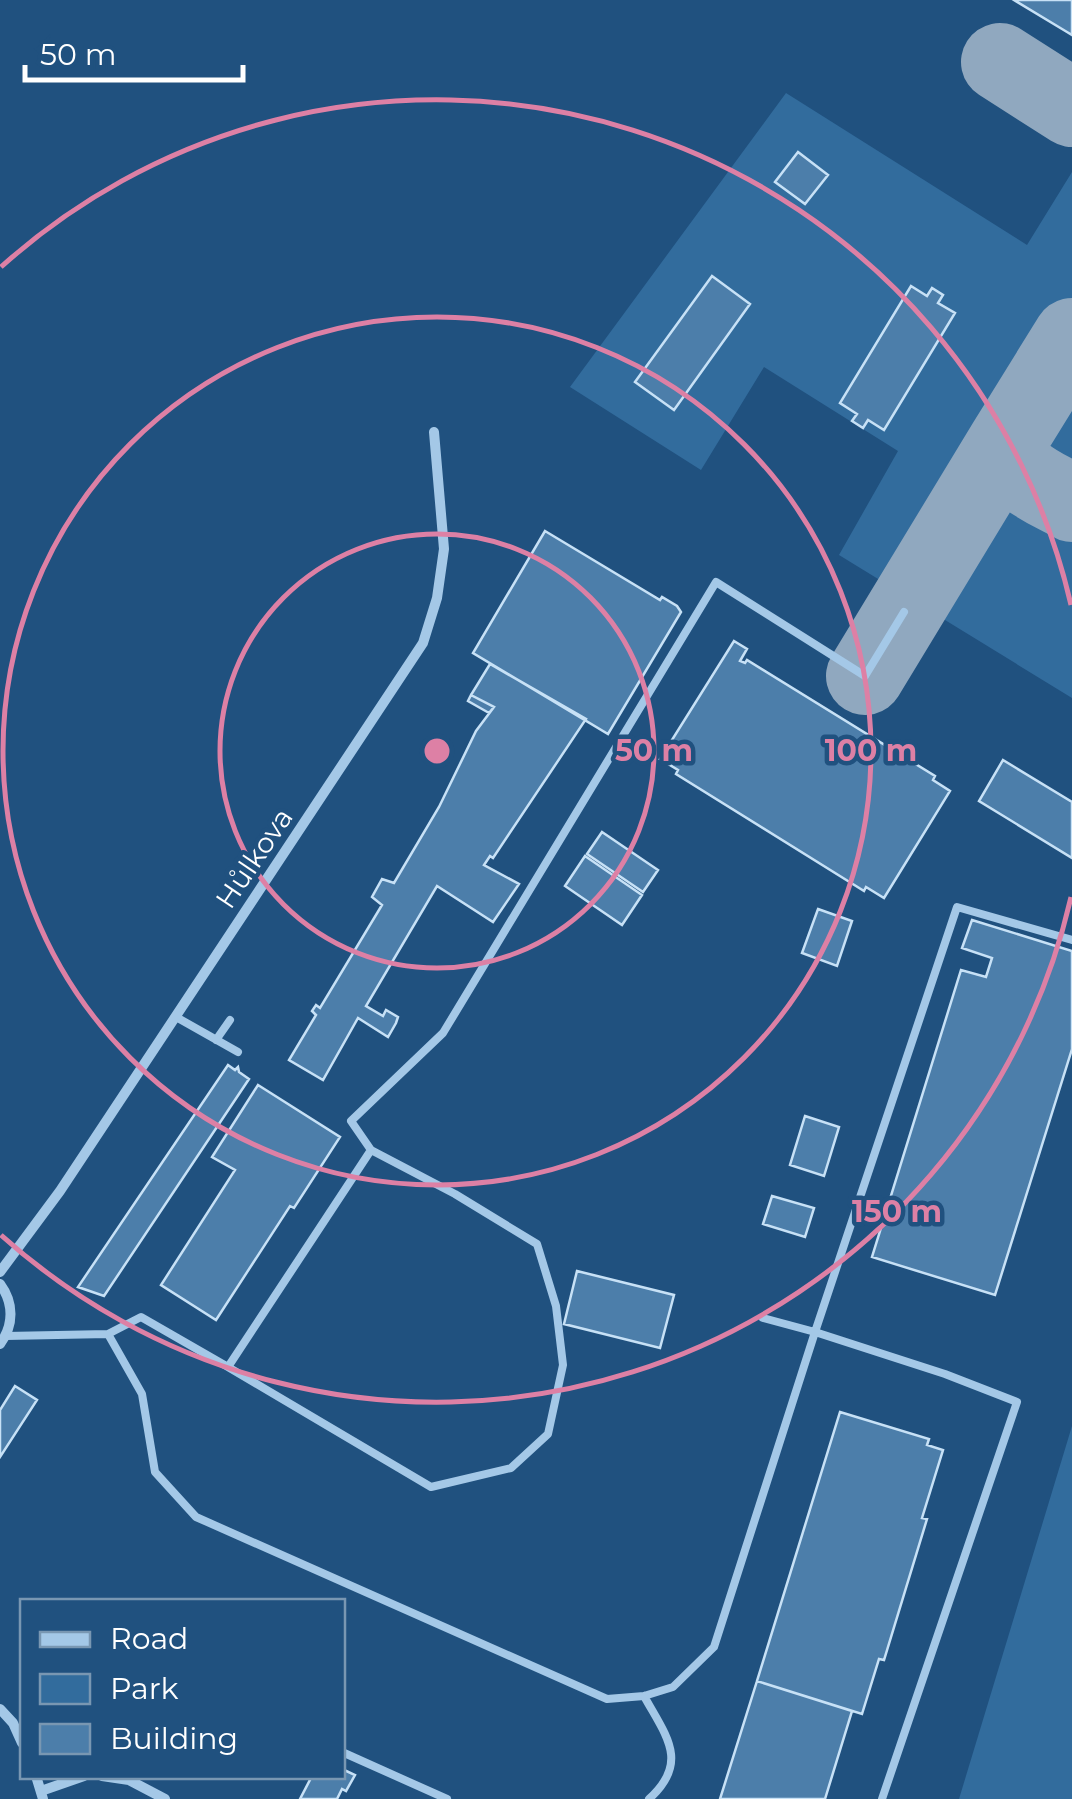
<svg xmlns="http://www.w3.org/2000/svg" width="1072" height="1799" viewBox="0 0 1072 1799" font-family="Montserrat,sans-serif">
<rect width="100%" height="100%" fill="#20517f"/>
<path fill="#326c9d" d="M786 93 1027 245 1072 172V698L839 555 898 451 764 367 701 470 570 387Z
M1072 1426V1799H959Z"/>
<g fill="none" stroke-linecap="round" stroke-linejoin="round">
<path stroke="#90a8bf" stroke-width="78" d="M1000 62 1072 108
M1007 442 1072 337
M865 676 1007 442C1005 474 1049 489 1072 503"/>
</g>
<path fill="#4c7eaa" stroke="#c7e1f6" stroke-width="2.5" d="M1014 0H1072V35L1067 32Z
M798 152 828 175 805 204 775 182Z
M712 276 750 304 674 410 635 382Z
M911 286 927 296 932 288 943 295 938 303 955 313 884 430 868 420 863 428 852 421 857 414 840 403Z
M545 531 660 600 662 597 677 606 681 612 608 734 473 653Z
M734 641 747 649 740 661 745 663 747 660 935 776 933 780 950 791 884 898 866 887 864 891 676 774 678 770 660 759Z
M490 664 586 719 493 858 490 856 484 865 519 884 493 922 437 886 366 1006 383 1016 386 1010 398 1017 396 1023 388 1037 358 1018 323 1080 289 1060 316 1015 312 1011 316 1005 320 1008 382 905 372 897 382 879 394 883 439 807 476 731 494 707 471 695Z
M471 695 494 707 489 713 468 701Z
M1003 760 1072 802V858L979 801Z
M602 832 658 870 643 892 587 854Z
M585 856 642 895 622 925 565 886Z
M818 909 852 921 837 966 802 953Z
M972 920 1072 951V1049L995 1295 872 1257 961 970 986 977 992 958 962 948Z
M228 1065 235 1070 238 1067 239 1072 249 1079 104 1296 78 1287Z
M258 1085 340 1137 294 1208 290 1206 216 1320 161 1285 235 1170 212 1157Z
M805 1116 839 1127 824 1176 790 1165Z
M772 1196 814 1208 805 1237 763 1224Z
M577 1271 674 1295 660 1348 564 1324Z
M15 1386 37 1400 0 1457V1410Z
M840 1412 929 1439 927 1445 943 1450 922 1518 927 1519 884 1660 879 1659 862 1714 757 1681Z
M757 1681 852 1711 825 1799H720Z
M342 1769 355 1775 346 1791 342 1789 337 1799H300L312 1776H342Z"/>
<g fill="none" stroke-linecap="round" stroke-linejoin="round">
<path stroke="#a4c8e7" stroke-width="8" d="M176 1017 238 1052
M216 1040 230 1020
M371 1150 455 1194 537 1244 556 1306 563 1365 548 1434 511 1468 431 1487 228 1367 371 1150 351 1121 443 1033 716 582 865 676 904 612
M763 1318 815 1332 957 907 1072 940
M108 1334 141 1317 228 1367
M6 1336 108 1334 142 1394 155 1472 196 1517 607 1699 644 1696 673 1687 714 1647 815 1332 945 1374 1017 1402 882 1799
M644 1696C666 1736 690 1762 649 1799
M342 1752 447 1799"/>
<path stroke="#a4c8e7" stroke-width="10" d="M0 1272 60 1191 423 643 437 598 444 549 434 432
M0 1284C14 1303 14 1325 0 1344
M0 1709 13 1723 22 1743
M36 1776 43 1799
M102 1776 129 1780 165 1799
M41 1791 84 1776"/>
</g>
<g fill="none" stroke="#dd80a5" stroke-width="5">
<circle cx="437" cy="751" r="217"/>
<circle cx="437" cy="751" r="434"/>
<path d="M1071 897A651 651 0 0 1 1 1235M1 267A651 651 0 0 1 1071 605"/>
</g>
<g text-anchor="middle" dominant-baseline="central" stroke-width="9" stroke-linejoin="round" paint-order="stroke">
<g font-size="28" fill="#fff" stroke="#20517f">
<text transform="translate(254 858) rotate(-56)">Hůlkova</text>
</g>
</g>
<circle cx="437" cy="751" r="15" fill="#dd80a5" stroke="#20517f" stroke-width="5"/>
<g font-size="30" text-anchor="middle" font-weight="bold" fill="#dd80a5" stroke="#20517f" stroke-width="9" stroke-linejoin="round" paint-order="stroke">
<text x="654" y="761">50 m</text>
<text x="871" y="761">100 m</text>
<text x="897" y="1222">150 m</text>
</g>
<rect x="20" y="1599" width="325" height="180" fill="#20517f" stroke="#7997b2" stroke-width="2.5"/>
<rect x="40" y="1632" width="50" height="15" fill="#a4c8e7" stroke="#7997b2" stroke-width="2.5"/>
<text x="110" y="1649" font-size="30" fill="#ffffff">Road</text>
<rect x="40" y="1674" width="50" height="30" fill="#326c9d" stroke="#7997b2" stroke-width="2.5"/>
<text x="110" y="1699" font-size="30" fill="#ffffff">Park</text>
<rect x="40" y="1724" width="50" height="30" fill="#4c7eaa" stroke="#7997b2" stroke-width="2.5"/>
<text x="110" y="1749" font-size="30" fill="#ffffff">Building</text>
<path d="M25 65v15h218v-15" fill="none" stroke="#ffffff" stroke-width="5"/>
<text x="40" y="65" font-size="30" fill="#ffffff" stroke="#20517f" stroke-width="8" paint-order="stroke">50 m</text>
</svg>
